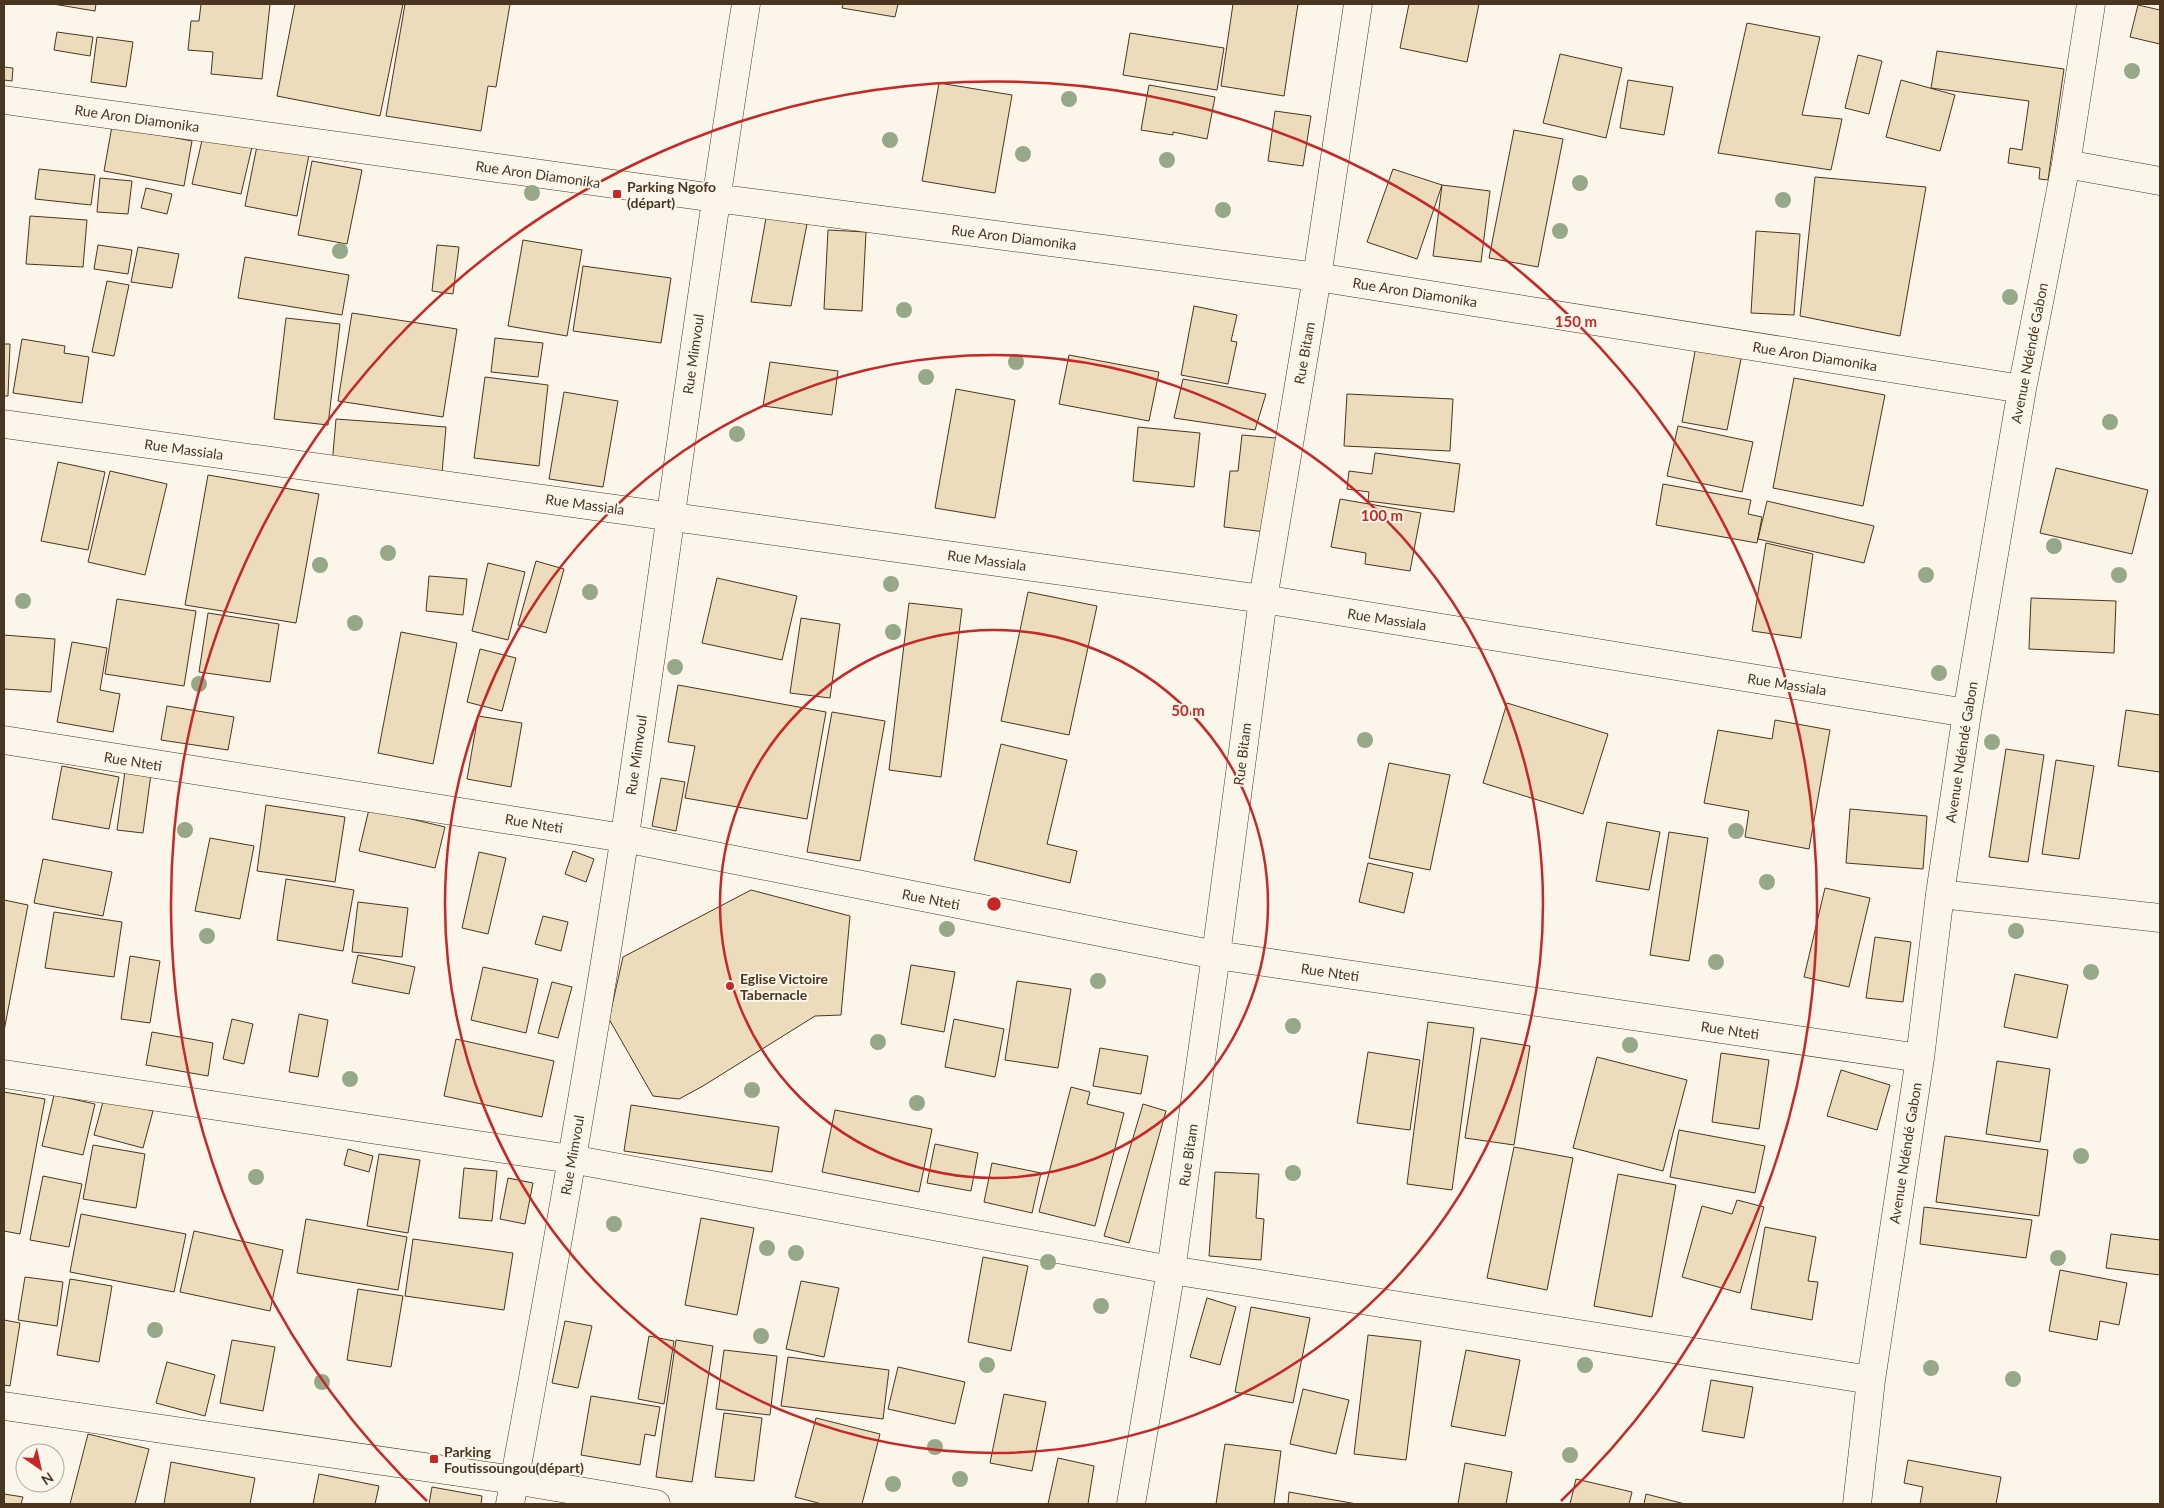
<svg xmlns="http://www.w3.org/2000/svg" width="2164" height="1508" viewBox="0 0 2164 1508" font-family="Lato,sans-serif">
<rect width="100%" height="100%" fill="#fbf6e9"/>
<path fill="#ecdcbc" stroke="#4a3520" d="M53 4H96L95 11Z
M201 4H270L262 79 211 74 213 52 188 50 191 21H199Z
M295 4H403L380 116 277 96Z
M405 4H510L496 87 488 86 481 131 386 116Z
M843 4H898L895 17 842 8Z
M1233 4H1298L1284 96 1221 86Z
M1409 4H1479L1467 62 1400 48Z
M2138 5 2160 10V44L2130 37Z
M1747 23 1820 37 1802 115 1842 119 1831 170 1718 153Z
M57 32 93 37 90 56 54 50Z
M1130 33 1224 48 1217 90 1123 75Z
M97 37 133 42 126 87 91 82Z
M1937 51 2064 69 2048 180 2039 179 2040 168 2008 163 2010 148 2022 150 2029 101 1931 88Z
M1560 54 1622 68 1606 138 1543 123Z
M1858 55 1882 61 1869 114 1845 108Z
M4 67 13 68 12 81 4 80Z
M1628 80 1673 87 1664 135 1620 128Z
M1901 80 1955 95 1940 151 1886 137Z
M939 83 1012 95 995 193 922 181Z
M1149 85 1215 97 1207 139 1173 132V135L1141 130Z
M1275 111 1311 116 1303 166 1268 161Z
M112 126 192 141 184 186 104 171Z
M1514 130 1563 139 1538 267 1489 258Z
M203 136 252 147 241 194 192 184Z
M257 146 309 155 297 216 245 206Z
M312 161 362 170 347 244 298 235Z
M39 169 95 175 91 205 35 199Z
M1393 169 1442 185 1417 259 1367 242Z
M1815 177 1926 187 1900 336 1800 316Z
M100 178 132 181 128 214 97 212Z
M1442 185 1490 191 1481 262 1433 256Z
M146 188 172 194 167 214 141 208Z
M30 216 87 220 83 267 26 264Z
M766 218 807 224 791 306 751 302Z
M828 230 866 232 862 311 824 309Z
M1756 231 1800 234 1794 315 1751 313Z
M523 240 582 250 567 336 508 326Z
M98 245 132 250 128 274 94 269Z
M437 245 459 247 453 294 432 291Z
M138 247 179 254 172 288 131 282Z
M245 257 349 275 342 315 238 298Z
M583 266 671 278 661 343 573 331Z
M107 281 129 285 114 356 92 352Z
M1194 306 1237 315 1231 341 1237 342 1228 384 1181 375Z
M352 313 457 329 443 417 338 401Z
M286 318 340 324 328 425 274 419Z
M495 338 543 343 538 377 491 372Z
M22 339 65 346 64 353 89 357 82 403 13 393Z
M4 344H10L8 396H4Z
M1696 346 1742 354 1727 430 1682 422Z
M1069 355 1159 372 1149 421 1059 404Z
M770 362 838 371 832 415 763 406Z
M485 377 548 385 539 466 474 458Z
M1794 378 1885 395 1863 506 1773 488Z
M1183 379 1266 394 1255 430 1174 418Z
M956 389 1015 400 995 518 935 508Z
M564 392 618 401 603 487 549 479Z
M1347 394 1453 399 1450 451 1344 446Z
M336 419 446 427 442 473 332 465Z
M1678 426 1753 442 1742 492 1667 476Z
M1138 427 1200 433 1194 487 1133 481Z
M1242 435 1276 438 1266 532 1224 527 1230 471H1238Z
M1375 453 1460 464 1454 512 1368 501 1369 492 1347 489 1349 471 1372 474Z
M58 462 105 472 88 550 41 541Z
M2056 468 2148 490 2132 554 2040 533Z
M110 471 167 484 145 575 88 562Z
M208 475 319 494 296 623 185 605Z
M1663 484 1751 500 1748 514 1762 517 1757 543 1656 525Z
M1340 499 1421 513 1410 571 1365 564 1366 553 1331 547Z
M1767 501 1874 526 1864 563 1758 539Z
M1766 543 1813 554 1801 638 1752 631Z
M536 561 564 569 546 633 518 625Z
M488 563 525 572 508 640 472 631Z
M429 576 467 579 463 615 426 611Z
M717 578 797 596 782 660 702 643Z
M1028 592 1097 606 1069 735 1001 721Z
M2031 598 2116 601 2114 653 2029 649Z
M117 599 196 611 184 686 105 674Z
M909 603 962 609 941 777 889 770Z
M208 613 279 624 270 682 199 672Z
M801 618 840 624 830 698 790 693Z
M401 632 457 643 433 764 378 753Z
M4 635 55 639 51 692 4 689Z
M72 642 107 648 100 690 120 694 113 732 57 722Z
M480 649 516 658 502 711 467 702Z
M678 685 826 712 807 819 685 798 695 746 668 742Z
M1507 703 1608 734 1583 814 1483 783Z
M167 706 234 717 228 750 161 740Z
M2126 710 2160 715V772L2118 766Z
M832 712 885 721 860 861 807 852Z
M478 716 522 723 511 787 467 779Z
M1775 720 1830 730 1809 849 1745 837 1749 811 1704 803 1718 730 1772 739Z
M1001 744 1067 760 1047 844 1077 851 1070 883 974 860Z
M2006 749 2044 755 2028 862 1989 857Z
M2056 760 2094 766 2079 859 2042 854Z
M1389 763 1450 775 1430 870 1369 858Z
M62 766 119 777 109 829 52 819Z
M125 771 151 774 143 833 117 830Z
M661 778 685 782 676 831 652 826Z
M266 805 345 817 335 882 257 871Z
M369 809 445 827 435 868 359 851Z
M1850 809 1927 816 1923 869 1846 863Z
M1607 822 1660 832 1649 890 1596 881Z
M1669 832 1708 838 1689 961 1650 955Z
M210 838 254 846 240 919 195 911Z
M573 851 594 859 586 882 565 874Z
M479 852 506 858 488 934 462 928Z
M43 859 112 872 103 916 34 903Z
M1368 863 1413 873 1404 913 1359 902Z
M286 879 354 890 343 951 277 940Z
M1825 888 1870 898 1849 987 1804 977Z
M751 890 850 916 841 1015 815 1016 703 1086 679 1099 653 1096 609 1019 623 957Z
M4 900 28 905 4 1031Z
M358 902 408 908 402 957 352 952Z
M54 912 122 922 114 977 45 968Z
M543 916 568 922 561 951 535 944Z
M1875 937 1911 942 1903 1002 1866 998Z
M358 955 415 967 409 994 352 983Z
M130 956 160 961 150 1023 121 1019Z
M911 965 955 972 944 1032 901 1024Z
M483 967 538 979 526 1033 471 1020Z
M2015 974 2068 985 2057 1038 2004 1027Z
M1017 981 1071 989 1058 1068 1005 1060Z
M552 982 572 987 558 1038 538 1033Z
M299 1014 328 1020 318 1077 289 1072Z
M232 1019 253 1024 244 1064 223 1059Z
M954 1019 1004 1029 995 1077 945 1067Z
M1428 1022 1474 1028 1452 1190 1407 1184Z
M152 1032 213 1043 208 1076 146 1065Z
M1481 1038 1530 1046 1514 1145 1465 1138Z
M456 1039 554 1061 542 1117 444 1096Z
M1100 1048 1148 1056 1141 1094 1093 1086Z
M1368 1052 1420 1060 1410 1130 1357 1123Z
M1721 1053 1769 1060 1759 1129 1712 1122Z
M1597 1057 1687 1080 1663 1171 1573 1148Z
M1997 1061 2050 1069 2040 1142 1986 1134Z
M1841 1070 1890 1085 1877 1130 1827 1116Z
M1071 1087 1090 1092 1087 1104 1124 1113 1095 1226 1039 1212Z
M4 1092 45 1099 20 1234 4 1231Z
M54 1095 95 1104 83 1155 42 1146Z
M104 1098 153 1111 143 1148 94 1135Z
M1143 1104 1166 1111 1129 1243 1104 1236Z
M631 1105 779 1127 772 1172 624 1151Z
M835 1110 932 1129 919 1192 822 1172Z
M1679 1130 1765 1146 1755 1193 1670 1177Z
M1945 1136 2048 1150 2039 1216 1936 1202Z
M935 1144 978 1153 971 1191 927 1183Z
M93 1145 145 1154 136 1208 83 1199Z
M1514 1147 1573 1158 1547 1290 1487 1278Z
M348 1149 373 1156 369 1172 344 1165Z
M379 1154 420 1160 408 1233 367 1226Z
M992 1163 1041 1173 1032 1213 984 1202Z
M464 1168 497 1171 492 1221 459 1218Z
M1215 1172 1259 1174 1256 1218 1264 1219 1261 1260 1209 1256Z
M1618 1174 1676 1185 1652 1317 1594 1306Z
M43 1176 82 1184 69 1247 30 1240Z
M508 1178 533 1183 525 1224 500 1219Z
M1737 1200 1764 1207 1740 1293 1682 1277 1702 1206 1732 1214Z
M1924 1207 2032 1220 2026 1258 1920 1244Z
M81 1214 186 1234 174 1292 70 1272Z
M701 1218 754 1228 737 1315 685 1305Z
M306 1219 407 1237 398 1290 297 1273Z
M1765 1227 1816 1237 1808 1281 1818 1282 1812 1320 1751 1309Z
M194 1231 283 1250 270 1311 180 1292Z
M2111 1234 2160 1240V1275L2106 1268Z
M413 1239 513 1253 504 1310 405 1296Z
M983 1257 1028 1266 1011 1351 968 1342Z
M2060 1270 2127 1283 2119 1325 2100 1321 2097 1340 2049 1331Z
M25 1277 63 1282 57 1326 18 1320Z
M70 1279 112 1286 99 1362 57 1355Z
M801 1281 839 1288 824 1357 786 1349Z
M358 1289 403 1296 391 1367 347 1360Z
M1207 1298 1236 1307 1220 1365 1190 1357Z
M1251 1307 1310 1318 1293 1403 1235 1392Z
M4 1320 20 1323 10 1386 4 1385Z
M565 1321 592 1326 578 1388 552 1383Z
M1368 1335 1421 1341 1406 1460 1354 1454Z
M649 1336 674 1341 664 1404 638 1399Z
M232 1340 275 1347 263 1411 220 1403Z
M676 1340 713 1346 692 1482 656 1477Z
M724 1350 777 1356 770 1415 716 1409Z
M1466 1350 1520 1360 1505 1436 1451 1426Z
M788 1357 889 1370 883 1419 781 1406Z
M167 1362 215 1375 205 1416 156 1403Z
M898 1367 965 1382 955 1424 888 1409Z
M1711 1380 1753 1387 1744 1438 1702 1431Z
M1303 1389 1349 1400 1336 1454 1290 1444Z
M1004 1394 1046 1402 1032 1471 990 1463Z
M591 1396 660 1407 655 1436 645 1434 640 1465 581 1455Z
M724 1413 762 1418 754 1481 715 1477Z
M816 1418 880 1434 862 1504H822L795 1497Z
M88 1434 149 1449 135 1504H70Z
M1225 1444 1281 1451 1274 1504H1216Z
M1058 1458 1094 1466 1088 1504H1048Z
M1908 1460 2001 1477 1996 1504H1920L1923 1487 1904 1483Z
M171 1462 255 1478 250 1504H164Z
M1465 1463 1512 1472 1506 1504H1458Z
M319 1474 379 1486 375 1504H313Z
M1576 1479 1632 1492 1629 1504H1570Z
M432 1487 482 1496 481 1504H429Z
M1289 1492 1357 1504H1288Z
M4 1494 23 1497 21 1504H4Z
M1646 1494 1685 1504H1644Z"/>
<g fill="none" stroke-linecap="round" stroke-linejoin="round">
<g stroke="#4a3520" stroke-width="29">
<path id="minor" d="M4 100 715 198 1317 277 2022 389
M2066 164 2160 181
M4 424 1263 599 1967 713
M4 740 624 838 1216 955 1920 1058
M1940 894 2160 918
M4 1074 571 1159 1171 1270 1871 1380
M4 1406 514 1480 656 1504
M510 1504C551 1282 591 1058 625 835 666 558 702 280 746 4
M1131 1504 1171 1270 1216 955 1263 599 1317 277 1358 4
M1857 1504 1871 1380 1920 1058 1940 894 1967 713 2022 389 2066 164 2091 4"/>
</g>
<use href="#minor" stroke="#fbf6e9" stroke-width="28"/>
</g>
<g fill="#96a887">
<circle cx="2132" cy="71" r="8"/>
<circle cx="1069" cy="99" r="8"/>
<circle cx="890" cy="140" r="8"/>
<circle cx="1023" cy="154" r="8"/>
<circle cx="1167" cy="160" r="8"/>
<circle cx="1580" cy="183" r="8"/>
<circle cx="532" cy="193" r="8"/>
<circle cx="1783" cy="200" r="8"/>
<circle cx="1223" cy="210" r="8"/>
<circle cx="1560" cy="231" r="8"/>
<circle cx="340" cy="251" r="8"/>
<circle cx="2010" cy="297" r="8"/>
<circle cx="904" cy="310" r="8"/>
<circle cx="1016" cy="362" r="8"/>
<circle cx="926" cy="377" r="8"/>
<circle cx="2110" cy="422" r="8"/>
<circle cx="737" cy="434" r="8"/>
<circle cx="2054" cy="546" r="8"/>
<circle cx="388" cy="553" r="8"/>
<circle cx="320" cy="565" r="8"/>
<circle cx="1926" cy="575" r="8"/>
<circle cx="2119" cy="575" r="8"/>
<circle cx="891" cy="584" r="8"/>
<circle cx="590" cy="592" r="8"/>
<circle cx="23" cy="601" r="8"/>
<circle cx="355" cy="623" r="8"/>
<circle cx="893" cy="632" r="8"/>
<circle cx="675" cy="667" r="8"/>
<circle cx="1939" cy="673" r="8"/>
<circle cx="199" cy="684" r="8"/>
<circle cx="1365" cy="740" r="8"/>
<circle cx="1992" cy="742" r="8"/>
<circle cx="185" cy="830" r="8"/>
<circle cx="1736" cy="831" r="8"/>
<circle cx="1767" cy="882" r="8"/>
<circle cx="947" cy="929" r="8"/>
<circle cx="2016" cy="931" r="8"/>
<circle cx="207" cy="936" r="8"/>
<circle cx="1716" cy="962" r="8"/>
<circle cx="2091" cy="972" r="8"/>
<circle cx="1098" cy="981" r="8"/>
<circle cx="1293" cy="1026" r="8"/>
<circle cx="878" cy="1042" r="8"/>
<circle cx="1630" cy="1045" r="8"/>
<circle cx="350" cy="1079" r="8"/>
<circle cx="752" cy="1090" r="8"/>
<circle cx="917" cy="1103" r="8"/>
<circle cx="2081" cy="1156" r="8"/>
<circle cx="1293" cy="1173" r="8"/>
<circle cx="256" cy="1177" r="8"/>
<circle cx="614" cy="1224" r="8"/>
<circle cx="767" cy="1248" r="8"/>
<circle cx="796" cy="1253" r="8"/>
<circle cx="2058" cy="1258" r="8"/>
<circle cx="1048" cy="1262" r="8"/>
<circle cx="1101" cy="1306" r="8"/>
<circle cx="155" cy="1330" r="8"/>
<circle cx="761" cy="1336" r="8"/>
<circle cx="987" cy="1365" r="8"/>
<circle cx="1585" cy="1365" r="8"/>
<circle cx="1931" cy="1368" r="8"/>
<circle cx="2013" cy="1379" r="8"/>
<circle cx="322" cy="1382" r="8"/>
<circle cx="935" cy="1447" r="8"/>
<circle cx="1570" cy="1455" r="8"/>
<circle cx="960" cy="1479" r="8"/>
<circle cx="893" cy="1484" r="8"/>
</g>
<g fill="none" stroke="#c62828" stroke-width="2.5">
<circle cx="994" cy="904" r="274"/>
<circle cx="994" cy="904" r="549"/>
<path d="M427 1501A823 823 0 1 1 1561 1501"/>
</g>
<g fill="#c62828" stroke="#fbf6e9" stroke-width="2">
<rect x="612" y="189" width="10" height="10" rx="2.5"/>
<circle cx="730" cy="986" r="5"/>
<rect x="429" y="1454" width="10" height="10" rx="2.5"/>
</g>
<g text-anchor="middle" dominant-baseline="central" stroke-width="4" stroke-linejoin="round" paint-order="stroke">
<g font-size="14" fill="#4a3520" stroke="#fbf6e9">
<text transform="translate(137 118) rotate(8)">Rue Aron Diamonika</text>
<text transform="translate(538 174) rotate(8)">Rue Aron Diamonika</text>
<text transform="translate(1014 237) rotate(7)">Rue Aron Diamonika</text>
<text transform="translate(1415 292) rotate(9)">Rue Aron Diamonika</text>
<text transform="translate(1304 353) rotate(-80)">Rue Bitam</text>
<text transform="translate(2029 353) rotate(-79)">Avenue Ndéndé Gabon</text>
<text transform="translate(693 354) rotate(-82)">Rue Mimvoul</text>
<text transform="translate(1815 356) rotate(9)">Rue Aron Diamonika</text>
<text transform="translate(184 449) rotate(8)">Rue Massiala</text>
<text transform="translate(585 504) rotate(8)">Rue Massiala</text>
<text transform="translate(987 560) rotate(8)">Rue Massiala</text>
<text transform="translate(1387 619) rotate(9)">Rue Massiala</text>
<text transform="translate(1787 684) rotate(9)">Rue Massiala</text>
<text transform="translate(1961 752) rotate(-81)">Avenue Ndéndé Gabon</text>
<text transform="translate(1242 754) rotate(-83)">Rue Bitam</text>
<text transform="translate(636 755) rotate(-82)">Rue Mimvoul</text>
<text transform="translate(133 761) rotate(9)">Rue Nteti</text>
<text transform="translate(534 823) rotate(9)">Rue Nteti</text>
<text transform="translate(931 899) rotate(11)">Rue Nteti</text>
<text transform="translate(1330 972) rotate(8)">Rue Nteti</text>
<text transform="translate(1730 1030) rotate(8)">Rue Nteti</text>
<text transform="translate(1905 1153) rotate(-81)">Avenue Ndéndé Gabon</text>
<text transform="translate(572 1155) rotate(-80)">Rue Mimvoul</text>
<text transform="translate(1188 1155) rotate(-82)">Rue Bitam</text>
</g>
<g font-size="14" font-weight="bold" fill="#4a3520" stroke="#fbf6e9" text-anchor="start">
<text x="627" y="186">Parking Ngofo<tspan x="627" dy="16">(départ)</tspan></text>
<text x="740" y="978">Eglise Victoire<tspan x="740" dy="16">Tabernacle</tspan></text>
<text x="444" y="1451">Parking<tspan x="444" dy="16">Foutissoungou(départ)</tspan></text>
</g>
</g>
<circle cx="994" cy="904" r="8" fill="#c62828" stroke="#fbf6e9" stroke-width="2.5"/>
<g font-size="15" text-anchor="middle" font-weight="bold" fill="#c62828" stroke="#fbf6e9" stroke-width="4" stroke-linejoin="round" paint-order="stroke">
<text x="1576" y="327">150 m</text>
<text x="1382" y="521">100 m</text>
<text x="1188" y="716">50 m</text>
</g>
<rect width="2164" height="1508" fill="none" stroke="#4a3520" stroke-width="10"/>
<g transform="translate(40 1468) rotate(146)"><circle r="24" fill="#fbf6e9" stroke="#b4a999"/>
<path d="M0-4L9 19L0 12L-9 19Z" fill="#c62828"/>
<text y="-8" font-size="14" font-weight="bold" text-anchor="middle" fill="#4a3520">N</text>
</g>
</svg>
